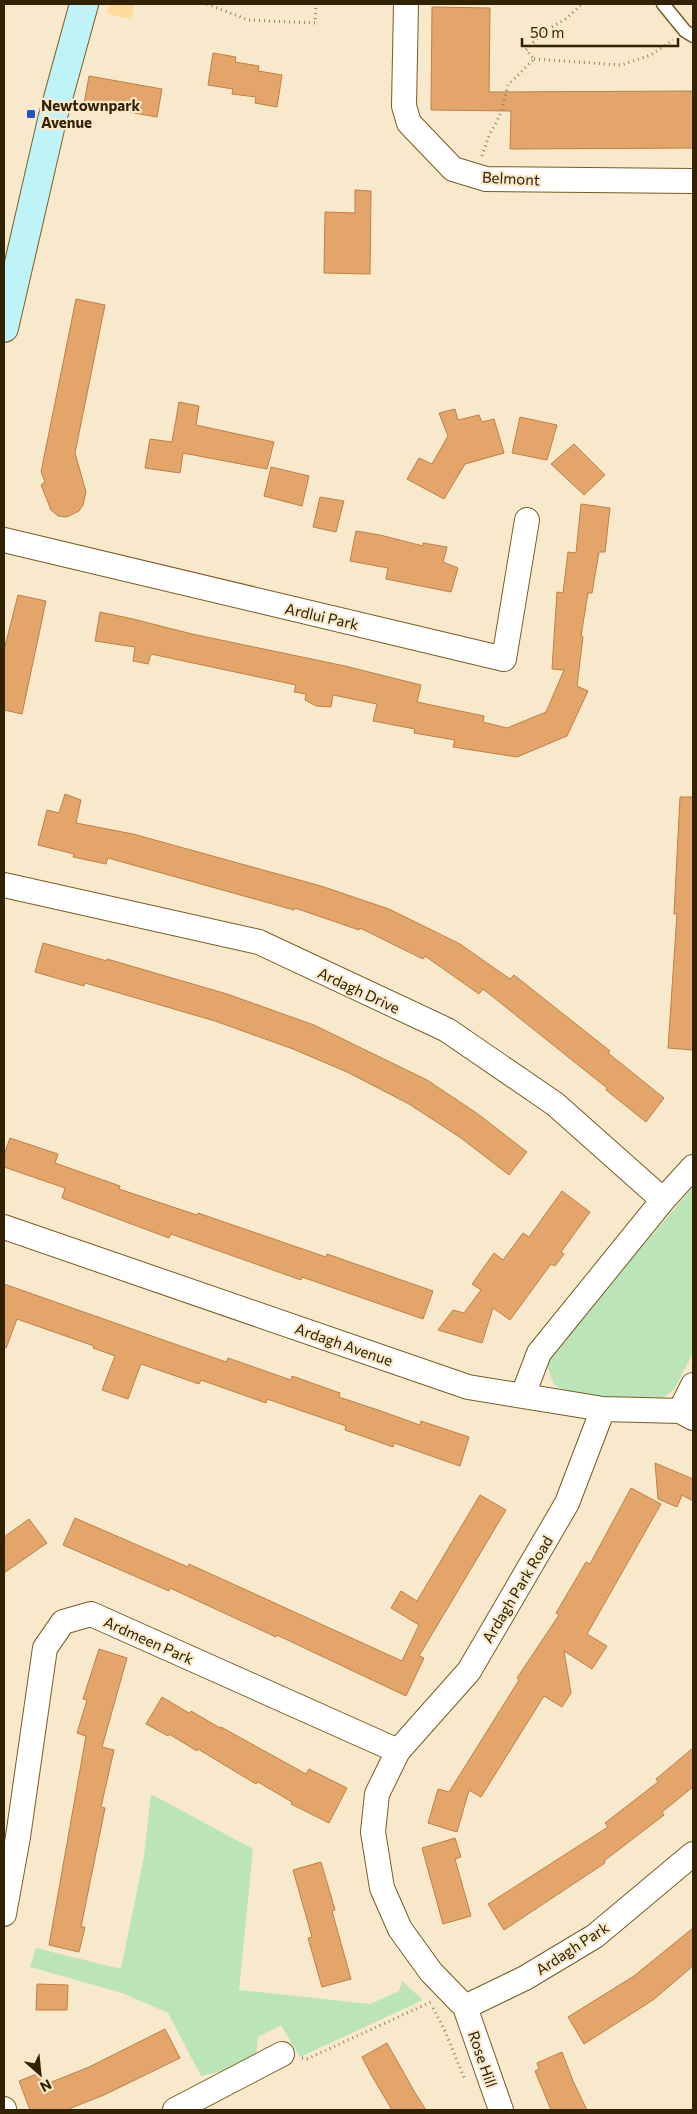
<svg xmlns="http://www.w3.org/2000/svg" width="697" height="2114" viewBox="0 0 697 2114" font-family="Commissioner,sans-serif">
<rect width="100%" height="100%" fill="#f9e9cc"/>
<path fill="#fedb98" d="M110 4H135L131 19 107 14Z"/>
<path fill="#bbe5b8" d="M693 1187V1353L674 1390 661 1399 644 1402 572 1393 554 1385 547 1366 557 1346Z
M151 1794 253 1849 239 1990 370 2004 399 1991 402 1981 423 2000 300 2057 281 2025 258 2037 256 2055 227 2070 201 2076 168 2013 122 1993 30 1967 36 1948 121 1969 144 1856Z"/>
<path fill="#e4a56a" stroke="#bc8045" d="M432 7 490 8 489 92 693 91V148L510 149 511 111 431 110Z
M213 53 236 57 235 62 259 66 258 71 282 75 277 107 255 103 256 97 232 94 233 89 208 85Z
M89 76 162 89 157 117 84 104Z
M355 190 371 191 370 274 324 273 325 212 355 213Z
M76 299 105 305 75 453 86 492 83 505 79 511 67 517 58 516 51 510 41 485 45 482 41 472Z
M179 402 199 406 196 425 274 442 267 469 183 453 180 473 145 468 150 439 172 442Z
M455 409 458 420 479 415 482 422 494 419 504 453 465 464 444 499 407 479 419 458 432 464 448 436 439 413Z
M520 417 557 425 547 460 512 453Z
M574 444 605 475 584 495 551 464Z
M271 467 309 476 302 506 264 496Z
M320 497 344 501 336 532 313 527Z
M581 504 610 508 605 552H599L592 593H588L581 636 583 637 577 686 588 691 567 736 517 757 453 747 455 740 414 733 415 729 373 721 377 704 333 695 331 707 316 706 305 700 306 694 294 692 296 685 151 654 148 664 133 661 135 647 95 641 100 612 133 619 192 634 345 666 421 685 417 702 484 716 483 722 507 728 546 712 564 670 552 669 557 592 563 593 568 552 576 553Z
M356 531 380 535 423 546V543L447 547 443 562 458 568 451 592 386 579 388 568 350 561Z
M18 595 46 601 22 714 4 710V650Z
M65 794 81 800 76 823 133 834 321 886 389 909 460 944 510 979 514 975 610 1051 608 1053 664 1098 646 1122 606 1090 607 1088 483 989 479 994 425 956 423 959 360 928 359 930 295 908 294 910 108 858 106 864 73 857 74 854 38 845 47 810 59 813Z
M680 797H693V1050L668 1048 677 914H674Z
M43 943 107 961V959L227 994 314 1025 427 1080 478 1114 527 1152 509 1175 461 1138 409 1104 347 1072 293 1049 215 1021 85 983 84 986 35 972Z
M10 1138 58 1154 55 1163 120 1186 119 1189 197 1215 198 1213 326 1257 327 1254 433 1291 423 1319 302 1277 301 1280 171 1234 169 1238 62 1198 65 1188 4 1167V1155Z
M562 1191 590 1212 561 1252 564 1254 555 1266 551 1264 510 1320 493 1308 482 1343 438 1330 453 1310 464 1313 481 1290 472 1284 494 1253 503 1260 523 1233 529 1237Z
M4 1284 226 1362 228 1358 291 1380 292 1376 340 1393 339 1397 378 1410 420 1425 421 1421 469 1437 460 1466 394 1443 393 1447 368 1438 345 1430 346 1426 267 1399 266 1403 201 1380 199 1384 141 1364 128 1399 102 1390 115 1356 93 1348 94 1346 17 1319 6 1348H4Z
M655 1463 693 1479V1501L682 1495 677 1507 658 1499Z
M631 1488 661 1504 587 1634 607 1646 592 1669 564 1651 571 1693 562 1707 544 1696 481 1797 469 1790 457 1832 428 1823 438 1789 449 1792 519 1680 517 1678 559 1615 556 1613 586 1562 590 1564Z
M480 1495 506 1510 419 1656 424 1658 406 1696 277 1635 276 1637 170 1588 169 1591 63 1545 75 1518 188 1567 189 1564 402 1661 419 1625 391 1608 401 1591 417 1601Z
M29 1519 47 1543 4 1573V1537Z
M99 1649 127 1658 102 1747 114 1750 101 1807 105 1808 81 1927H85L79 1952 49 1945 86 1736 77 1733 87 1700 83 1699Z
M162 1697 189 1713 191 1711 220 1728 221 1727 306 1774 309 1769 347 1788 329 1823 291 1804 292 1802 258 1782 256 1784 198 1749 197 1751 169 1734 168 1736 146 1724Z
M693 1748V1787L662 1812 664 1815 604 1861 605 1863 504 1930 488 1904 608 1827 605 1823 658 1782 656 1779Z
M455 1838 461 1857 455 1859 471 1916 443 1924 422 1848Z
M321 1862 335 1910 332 1911 351 1979 322 1987 308 1938 312 1937 293 1870Z
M693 1928V1966L653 2000 584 2044 568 2017 634 1976Z
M37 1984 68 1985 67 2010H36Z
M165 2029 180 2058 104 2095 66 2110H30L19 2081 39 2073 44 2085 89 2067Z
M387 2043 414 2091 426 2110H392L372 2076 362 2057Z
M562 2052 573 2081 587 2110H551L535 2071 539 2069 537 2063Z"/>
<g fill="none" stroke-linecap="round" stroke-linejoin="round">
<g stroke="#785c20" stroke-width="15">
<path id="lane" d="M663 4 685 31 693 36"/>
</g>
<g stroke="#785c20" stroke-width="26">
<path id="street" d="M406 4 404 106 409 123 453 169 486 179 693 181
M4 540 504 659 527 520
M4 885 259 942 447 1030 555 1104 663 1200
M4 1227 468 1387 603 1409 680 1411 693 1418
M523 1395 539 1353 663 1200 693 1167
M680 1411 693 1385
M4 1914 18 1837 45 1648 63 1622 91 1614 398 1751
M465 2007 525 1978 595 1936 693 1854
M4 2109V2110
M175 2110 282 2054
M501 2110 465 2007 431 1972 400 1929 382 1888 373 1832 377 1794 398 1751 469 1671 567 1503 603 1409"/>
</g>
<g stroke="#785c20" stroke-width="30">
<path id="secondary" d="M4 328 52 120 84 4"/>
</g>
<path stroke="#908161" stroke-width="3" stroke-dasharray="1 4" stroke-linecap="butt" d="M207 4 248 20 315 23 316 4
M534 59 621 65 651 55 673 40
M482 156 488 138 501 113 508 85 534 59 526 50 543 32 566 19 582 4
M433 2008 444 2029 465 2080
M302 2058 307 2059 431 2002"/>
<use href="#lane" stroke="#fff" stroke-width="12"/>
<use href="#street" stroke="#fff" stroke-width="24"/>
<use href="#secondary" stroke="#bef4f8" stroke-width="28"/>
</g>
<rect fill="#2453c1" stroke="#f9e9cc" stroke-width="2" x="26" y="109" width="10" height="10" rx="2.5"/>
<g text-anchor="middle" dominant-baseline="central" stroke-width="4.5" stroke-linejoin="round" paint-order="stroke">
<g font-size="15" font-weight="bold" fill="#312201" stroke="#f9e9cc" text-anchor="start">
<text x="41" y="105">Newtownpark<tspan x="41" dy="17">Avenue</tspan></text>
</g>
<g font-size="15" fill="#312201" stroke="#f9e9cc">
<text transform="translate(511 178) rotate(3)">Belmont</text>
<text transform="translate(322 616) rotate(13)">Ardlui Park</text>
<text transform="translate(359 990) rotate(25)">Ardagh Drive</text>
<text transform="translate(344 1344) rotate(19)">Ardagh Avenue</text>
<text transform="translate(517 1589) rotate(-59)">Ardagh Park Road</text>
<text transform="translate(149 1640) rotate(24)">Ardmeen Park</text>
<text transform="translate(572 1948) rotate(-33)">Ardagh Park</text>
<text transform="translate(483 2059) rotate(71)">Rose Hill</text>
</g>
</g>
<rect width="697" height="2114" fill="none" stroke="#312201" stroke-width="10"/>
<g transform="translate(40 2074) rotate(153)" stroke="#f9e9cc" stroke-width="4" paint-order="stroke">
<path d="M0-4L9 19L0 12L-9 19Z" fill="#312201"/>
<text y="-8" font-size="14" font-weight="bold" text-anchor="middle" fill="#312201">N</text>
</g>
<path d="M522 38v8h156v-8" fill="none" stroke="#312201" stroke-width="2.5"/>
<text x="530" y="38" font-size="15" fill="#312201" stroke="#f9e9cc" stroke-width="4" paint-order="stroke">50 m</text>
</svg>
